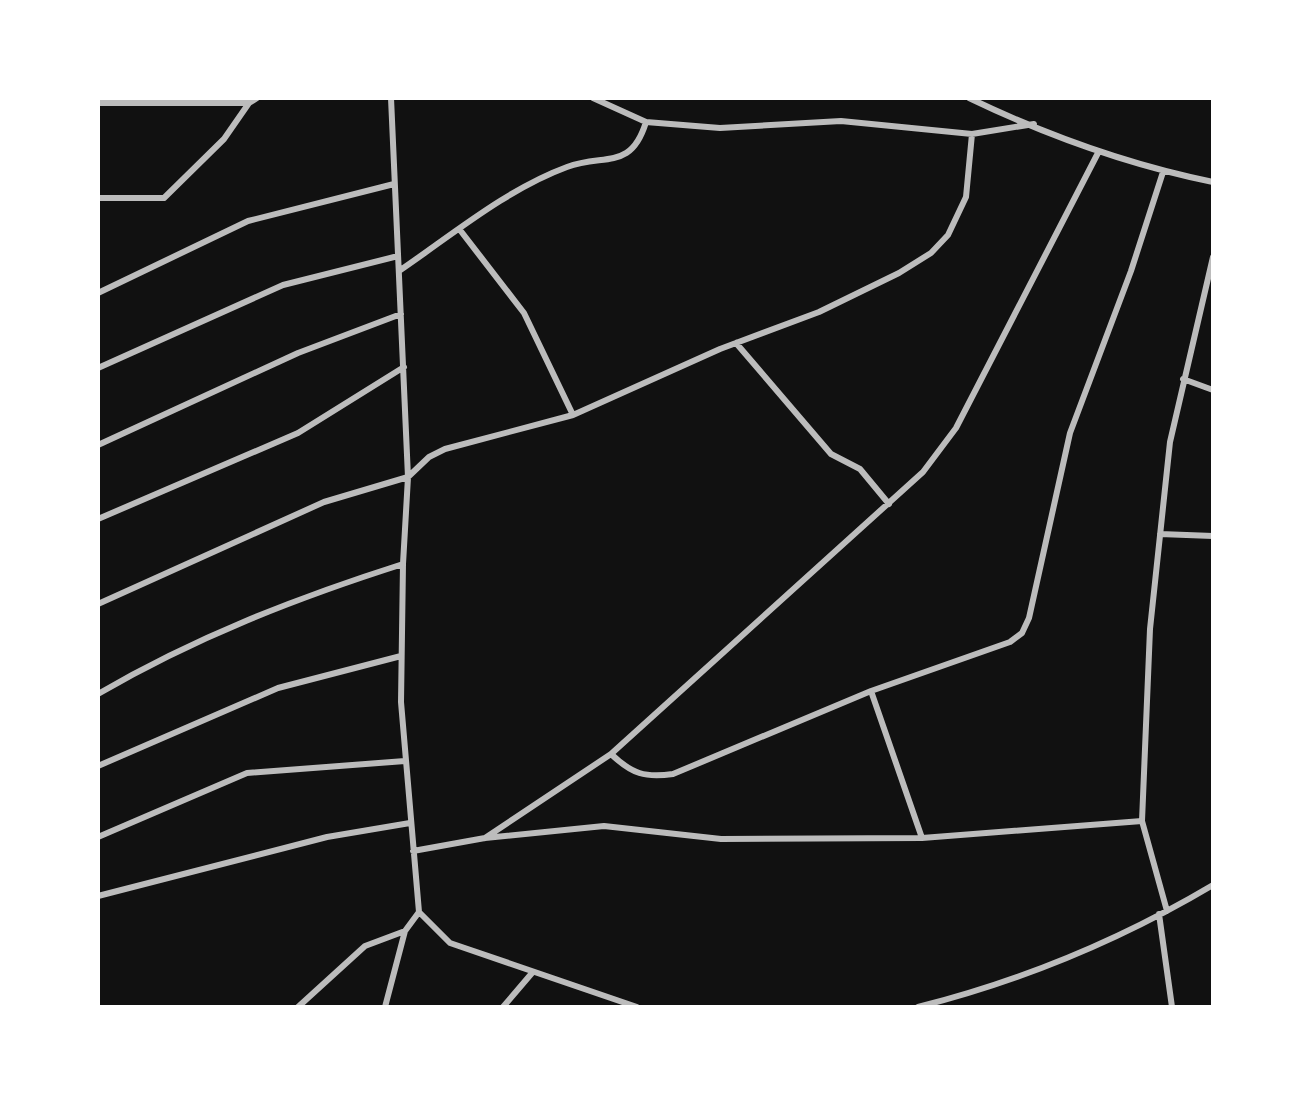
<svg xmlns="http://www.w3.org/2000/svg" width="1311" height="1105" viewBox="0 0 1311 1105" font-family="'Alegreya Sans',sans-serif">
<rect width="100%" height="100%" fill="#111"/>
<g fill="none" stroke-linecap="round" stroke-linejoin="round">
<path stroke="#bcbcbc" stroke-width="6" d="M391 98 408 477 403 564 401 702 419 912 450 943 637 1007
M593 98 646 122 720 128 841 121 972 134 1034 124
M969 98C1046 135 1130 165 1213 182
M98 103H249L257 98
M98 198H164L224 139 249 103
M460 230 524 313 573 415
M399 271C452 235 507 189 567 167 605 153 631 171 646 122
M98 293 248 221 394 184
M736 343 831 454 860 469 889 504
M98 368 283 285 398 256
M1183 379 1213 390
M98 445 298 353 401 314
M98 519 298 433 404 367
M1160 534 1213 536
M98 604 324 502 408 477 429 457 445 449 573 415 720 349 819 312 899 273 931 253 948 235 966 197 972 134
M871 691 922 838
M98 694C194 638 296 598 403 564
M611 754C632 774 645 778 673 774L871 691 1010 642 1022 633 1029 618 1070 433 1131 271 1163 172
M98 766 278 688 401 656
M98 837 247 773 405 761
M485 838 611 754 923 472 956 428 1099 151
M413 851 485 838 604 826 721 839 922 838 1142 821
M98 896 327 837 410 823
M1167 911 1142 821 1150 629 1170 442 1213 257
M1159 914 1172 1007
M298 1007 365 946 405 931
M385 1007 405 931 419 912
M503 1007 532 973
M918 1007C1021 981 1122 939 1213 885"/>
</g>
<rect width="1311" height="1105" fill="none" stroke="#ffffff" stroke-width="200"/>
</svg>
